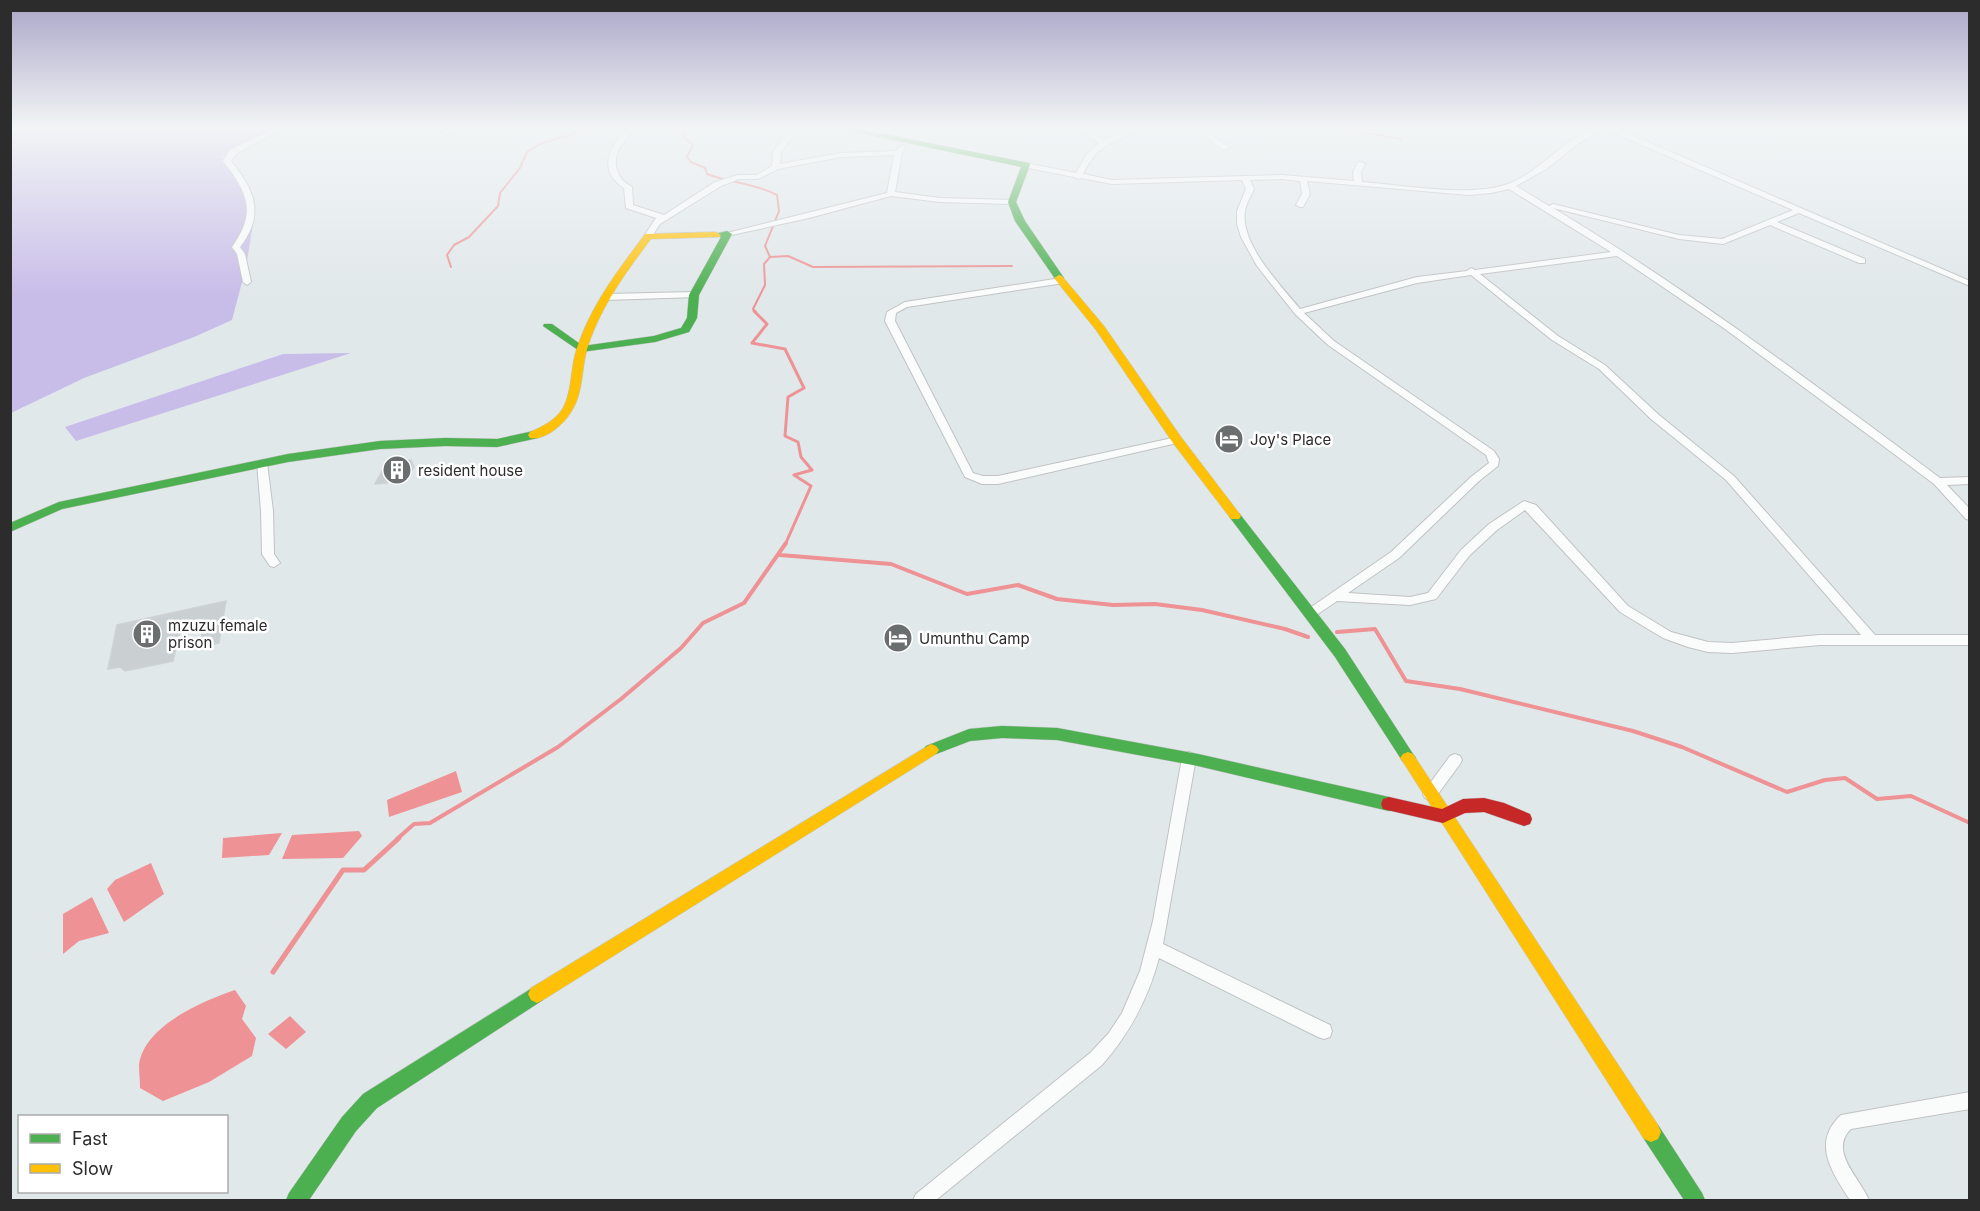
<svg xmlns="http://www.w3.org/2000/svg" width="1980" height="1211" viewBox="0 0 1980 1211" font-family="Inter,sans-serif">
<rect width="100%" height="100%" fill="#e1e8ea"/>
<path fill="#c8bce8" d="M11 127H281L222 157 236 175 254 218 246 267 232 320 194 337 84 378 11 413Z
M351 353 76 441 65 427 283 354Z"/>
<path fill="#ee9295" d="M456 771 462 792 389 817 387 800Z
M359 831 362 836 343 858 282 859 292 835Z
M282 833 269 855 222 858 223 838Z
M151 863 164 894 124 922 107 889 115 880Z
M92 897 109 933 79 941 63 954V914Z
M235 990 246 1006 242 1019 256 1038 252 1056 209 1082 163 1101 140 1088C140 1080 139 1072 139 1065 144 1026 202 1001 235 990Z
M290 1016 306 1032 286 1049 268 1034Z"/>
<g fill="none" stroke-linecap="round" stroke-linejoin="round">
<path stroke="#ee9295" stroke-width="2" d="M689 127 683 137 693 145 687 157 691 162 705 168 707 174C730 183 755 183 777 195L779 211 765 246 770 257 764 264 765 285 753 309 756 312
M1331 127 1401 139
M770 257 788 256 813 267 1012 266
M451 267 447 255 454 245 469 237 498 206 500 193 520 168 527 152 540 144 595 127"/>
<path stroke="#ee9295" stroke-width="3" d="M754 311 767 324 752 343 785 349 804 388 788 397 785 436 798 442 801 457 812 470 794 475 811 486 785 545"/>
<path stroke="#ee9295" stroke-width="4" d="M780 555 891 564 967 594 1018 585 1057 599 1113 605 1155 604 1202 610 1285 629 1308 637
M1337 632 1375 629 1406 681 1460 689 1633 731 1682 747 1787 792 1825 780 1845 778 1877 799 1911 796 1970 823
M397 839 414 824 430 823 558 747 621 699 681 648 703 623 744 603 786 543"/>
<path stroke="#ee9295" stroke-width="5" d="M273 972 343 870H364L399 838"/>
</g>
<path fill="#cacfd1" stroke="#cdd3d5" stroke-width="1.5" d="M400 460H411L414 467 408 476 392 477 387 483 375 484 386 464Z
M226 601 219 643 203 647 200 618 182 624 173 661 125 671 120 667 108 669 117 625Z"/>
<g fill="none" stroke-linecap="round" stroke-linejoin="round">
<g stroke="#c1c2c2" stroke-width="2">
<path id="street" d="M277 127H286L236 154 231 161C255 190 265 215 240 247L245 254 251 282 247 285 243 282 237 254 232 247C257 212 248 193 223 161L230 150Z
M451 127H460L442 138 435 136Z
M629 127H637C624 141 607 157 621 178 623 182 628 184 632 187L633 205 664 215 715 182 738 175H757L772 166 773 152 784 137 782 127H790L792 137 781 152 780 164 841 153 896 151 902 145 906 147 902 153 895 192 940 198 1012 200 1016 202 1012 204 940 202 891 196 809 218 727 236 723 234 887 193 894 155 841 157 778 169 758 179H739L721 186 660 224 651 238H648L644 236 656 218 626 208 624 188C597 171 609 144 629 127Z
M1073 127H1082L1104 140 1133 127H1143C1117 144 1099 140 1083 174L1112 180 1282 175 1354 181 1353 172 1358 162H1361L1365 164 1361 172 1362 182C1402 185 1468 197 1505 185 1539 174 1561 140 1595 128 1600 126 1608 127 1613 127L1970 281V286L1799 213 1777 222 1865 259V263H1859L1770 225 1723 244 1679 239 1553 208C1688 289 1814 384 1940 478L1970 477V484L1947 485 1970 509V520L1966 519 1934 484 1882 445 1725 329 1617 256 1480 274 1558 336 1605 365 1659 415 1734 476 1875 635H1970V645H1820L1732 653 1708 652 1688 647 1663 638 1620 612 1525 510 1497 530 1469 556 1436 599 1410 605 1337 601 1315 616H1307L1305 613 1307 610 1391 552 1471 477 1489 463 1486 455 1328 345 1295 314 1257 266 1241 237 1237 224V211L1246 189 1242 180 1112 184 1081 178 1078 179 1074 177 1023 167V163H1026L1076 173 1086 155 1099 143ZM1605 129 1793 210 1722 239 1679 235 1553 204 1549 206 1516 186 1548 168 1579 143ZM1282 179 1300 181 1302 194 1296 205 1300 207H1303L1310 194 1307 181 1469 195 1491 193 1509 189 1611 252 1475 270 1471 268 1467 271 1417 277 1300 309C1281 285 1240 245 1245 211 1246 204 1251 196 1254 189L1250 180ZM1471 275 1552 340 1599 369 1651 419 1726 480 1861 635H1820L1732 643 1708 642 1671 632 1628 606 1536 505 1524 501 1489 524 1461 550 1428 593 1410 597 1348 593 1399 558 1479 481 1498 466 1499 459 1494 451 1334 341 1304 313 1417 283Z
M1192 127H1200L1230 148 1223 150Z
M1061 278 1065 281 1064 283 907 307 896 313 895 321 973 473 983 476H998L1177 437 1182 440 1177 443 998 484H982L965 477 885 321 887 312 905 302Z
M694 292 697 293V297L606 300 602 297 606 294Z
M262 460 267 463 273 511 274 554 280 563 274 567 270 566 262 554 261 511 257 463Z
M1189 752 1194 754 1196 758 1163 944 1330 1025 1332 1031 1330 1037 1324 1039 1318 1037 1159 958C1148 999 1130 1033 1102 1065L936 1200H913L916 1194 1090 1053 1108 1034 1122 1013 1140 971 1153 921 1182 758 1184 754Z
M1455 754 1460 756 1462 760 1460 764 1435 798 1430 800 1425 798 1423 794 1425 790 1450 756Z
M1970 1092V1109L1851 1129C1828 1151 1860 1178 1869 1200H1850C1832 1172 1811 1143 1841 1115Z"/>
</g>
<g stroke="#c1c2c2" stroke-width="1">
<path id="fast" d="M831 127H848L1029 163 1030 165 1016 202 1025 221 1064 278 1056 280 1015 221 1008 202 1021 167Z
M727 231 732 234 699 295 697 318 689 332 655 342 581 352 543 326 544 324H552L583 346 654 336 681 328 687 318 689 295 721 237 711 235Z
M534 431 538 432 540 435 538 438 497 447 445 446 380 449 288 462 62 509 10 532V523L59 502 288 454 380 441 445 438 497 439Z
M1235 512 1239 513 1345 649 1413 754 1416 758 1413 762 1408 764 1403 762 1335 657 1231 519 1229 516 1231 513Z
M1002 726 1057 728 1198 754 1389 797 1395 799 1397 804 1395 809 1389 811 1198 766 1057 740 1002 738 970 741 931 756 926 754 923 750 926 746 969 729Z
M537 985 543 988 546 994 543 1000 377 1108 356 1131 309 1200H286L289 1193 342 1117 363 1094Z
M1651 1122 1658 1125 1702 1193 1705 1200H1684L1644 1139 1641 1132 1644 1125Z"/>
</g>
<g stroke="#c1c2c2" stroke-width="1">
<path id="slow" d="M716 232 721 235 719 237 651 239C626 272 601 306 588 346 581 367 584 393 571 412 564 424 545 441 530 438L528 435 530 432C542 427 556 420 563 408 573 389 570 365 578 345 592 304 619 269 645 234Z
M1059 275 1062 276 1104 326 1181 437 1239 513 1241 516 1239 519H1231L1173 443 1096 330 1054 278Z
M931 744 936 746 939 750 936 754 543 1000 537 1003 531 1000 528 994 531 988Z
M1408 752 1413 754 1658 1125 1661 1132 1658 1139 1651 1142 1644 1139 1403 762 1400 758 1403 754Z"/>
</g>
<g stroke="#c1c2c2" stroke-width="1">
<path id="jam" d="M1389 797 1442 809 1463 799 1484 798 1504 803 1530 814 1532 819 1530 824 1524 826 1484 812 1465 813 1443 823 1383 809 1381 804 1383 799Z"/>
</g>
<use href="#street" fill="#fafcfc" fill-rule="evenodd"/>
<use href="#fast" fill="#4caf50" fill-rule="evenodd"/>
<use href="#slow" fill="#ffc107" fill-rule="evenodd"/>
<use href="#jam" fill="#c62828" fill-rule="evenodd"/>
</g>
<linearGradient id="sky" x2="0" y2="1"><stop stop-color="#aaa6c7"/><stop offset="0.43" stop-color="#f2f5f6"/><stop offset="1" stop-color="#f2f5f6" stop-opacity="0"/></linearGradient>
<rect width="1980" height="297" fill="url(#sky)"/>
<defs>
<g id="hotel-disc" transform="scale(1.5)"><circle r="9.5" fill="#6b6e6e" stroke="#fff"/><path d="M-6-4.5h1.5V1H6V5H4.5V3h-9V5H-6ZM-4 0a1.8 1.8 0 1 1 3.6 0ZM.5 0V-2.5h3Q6-2.5 6 0Z" fill="#fff"/></g>
<g id="building-disc" transform="scale(1.5)"><circle r="9.5" fill="#6b6e6e" stroke="#fff"/><path d="M-4-6H4V6H1V3H-1V6H-4ZM-2.5-4.3h1.7v1.8h-1.7ZM.8-4.3h1.7v1.8H.8ZM-2.5-1h1.7V.8h-1.7ZM.8-1h1.7V.8H.8Z" fill="#fff"/></g>
</defs>
<g fill-rule="evenodd">
<use href="#hotel-disc" x="1229" y="439"/>
<use href="#building-disc" x="397" y="470"/>
<use href="#building-disc" x="147" y="634"/>
<use href="#hotel-disc" x="898" y="638"/>
</g>
<g text-anchor="middle" dominant-baseline="central" stroke-width="5" stroke-linejoin="round" paint-order="stroke">
<g font-size="15" fill="#2c2c2c" stroke="#fff" text-anchor="start">
<text x="1250" y="439">Joy's Place</text>
<text x="418" y="470">resident house</text>
<text x="168" y="625">mzuzu female<tspan x="168" dy="17">prison</tspan></text>
<text x="919" y="638">Umunthu Camp</text>
</g>
</g>
<rect width="1980" height="1211" fill="none" stroke="#2c2c2c" stroke-width="24"/>
<rect x="18" y="1115" width="210" height="78" fill="#ffffff" stroke="#ababab" stroke-width="1.5"/>
<rect x="30" y="1134" width="30" height="9" fill="#4caf50" stroke="#ababab" stroke-width="1.5"/>
<text x="72" y="1145" font-size="18" fill="#2c2c2c">Fast</text>
<rect x="30" y="1164" width="30" height="9" fill="#ffc107" stroke="#ababab" stroke-width="1.5"/>
<text x="72" y="1175" font-size="18" fill="#2c2c2c">Slow</text>
</svg>
